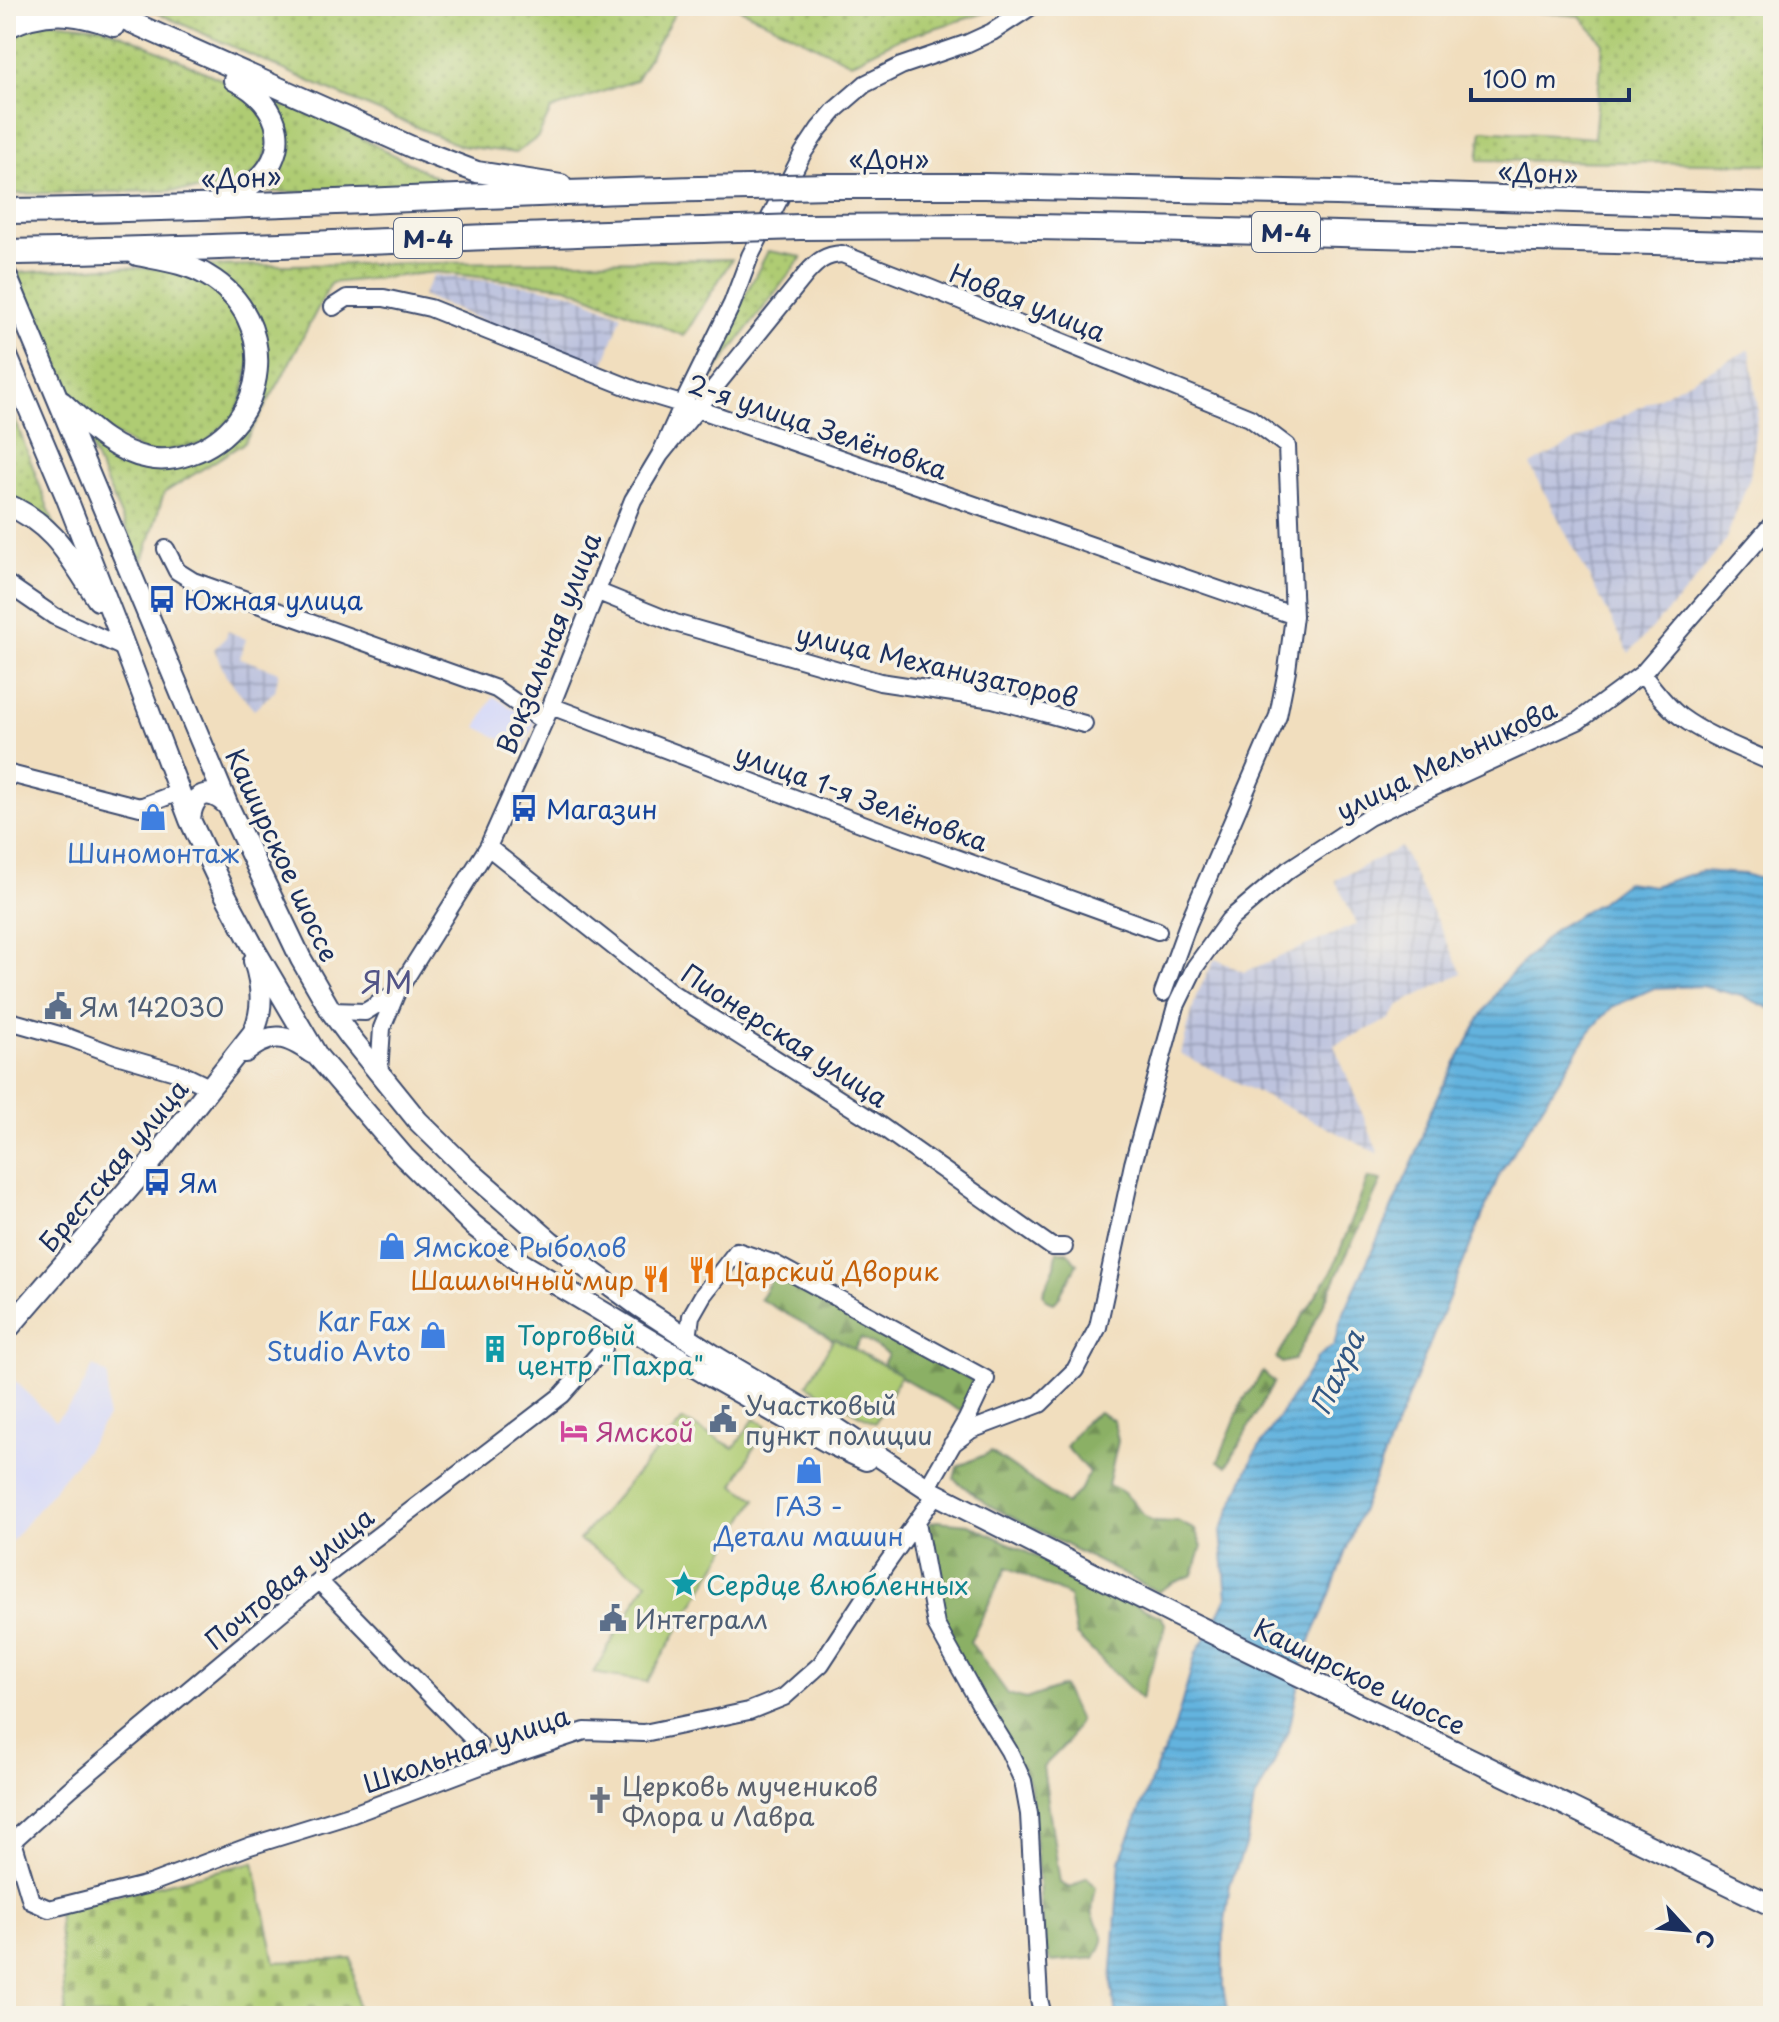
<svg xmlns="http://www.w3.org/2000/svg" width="1779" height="2022" viewBox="0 0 1779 2022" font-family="'Playpen Sans',sans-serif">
<defs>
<pattern id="industrial-grid" width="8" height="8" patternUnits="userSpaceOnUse" patternTransform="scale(2)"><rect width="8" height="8" fill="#bdc3de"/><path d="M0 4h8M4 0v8" fill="none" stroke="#999fb7"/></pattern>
<pattern id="grass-dots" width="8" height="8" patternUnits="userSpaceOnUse" patternTransform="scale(2)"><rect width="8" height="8" fill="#afcc73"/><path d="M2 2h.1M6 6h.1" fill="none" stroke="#8ea662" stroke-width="1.8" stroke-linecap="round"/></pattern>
<pattern id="forest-firs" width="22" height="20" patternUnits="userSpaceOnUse" patternTransform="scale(2)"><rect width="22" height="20" fill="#8bb065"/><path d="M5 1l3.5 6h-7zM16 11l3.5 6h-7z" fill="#719056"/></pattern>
<pattern id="cemetery-stones" width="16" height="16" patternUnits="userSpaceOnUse" patternTransform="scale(2)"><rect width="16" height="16" fill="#afcc73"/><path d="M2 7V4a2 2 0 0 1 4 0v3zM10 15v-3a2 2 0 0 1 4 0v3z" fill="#8ea662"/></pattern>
<pattern id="water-rules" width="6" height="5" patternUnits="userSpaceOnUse" patternTransform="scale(2)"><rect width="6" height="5" fill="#63b3de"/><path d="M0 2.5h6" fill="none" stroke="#5192b7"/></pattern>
</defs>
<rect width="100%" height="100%" fill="#f7f3e8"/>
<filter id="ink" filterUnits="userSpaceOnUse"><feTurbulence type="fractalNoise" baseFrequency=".0125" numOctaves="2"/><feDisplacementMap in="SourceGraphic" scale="16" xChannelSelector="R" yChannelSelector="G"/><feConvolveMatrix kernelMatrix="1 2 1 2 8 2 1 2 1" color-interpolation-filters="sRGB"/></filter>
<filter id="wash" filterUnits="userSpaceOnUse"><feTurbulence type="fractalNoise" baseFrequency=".006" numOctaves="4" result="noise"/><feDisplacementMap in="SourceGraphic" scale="32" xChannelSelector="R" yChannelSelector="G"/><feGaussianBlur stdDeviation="1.8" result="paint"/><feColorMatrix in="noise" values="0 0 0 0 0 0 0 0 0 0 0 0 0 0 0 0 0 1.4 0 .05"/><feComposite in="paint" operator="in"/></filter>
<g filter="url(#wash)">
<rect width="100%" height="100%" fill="#f1debe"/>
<path fill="#d4d8f9" d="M493 696 535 723 523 750 477 727Z
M93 1366 108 1375 107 1417 86 1450 6 1548V1388L13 1379 55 1421 76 1399Z"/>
<path fill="url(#industrial-grid)" d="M434 275 532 286 571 293 622 315 602 369 422 296Z
M1750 349 1758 409 1750 477 1725 541 1691 586 1629 653 1530 465Z
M228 631 246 639 240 658 279 672 275 691 254 710 226 676 214 649 226 637Z
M1401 847 1462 973 1399 1005 1390 1019 1334 1045 1379 1154 1181 1054 1196 996 1215 959 1244 972 1357 924 1335 880Z"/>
<path fill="url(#grass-dots)" stroke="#657e68" stroke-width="2" d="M142 6H679L636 80 551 110 538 137 516 153 461 146 329 90Z
M734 6H992L995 10 898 39 851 63Z
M1478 6H1773V164L1478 160 1482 130 1594 138 1603 43 1580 16 1478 7Z
M40 21 102 27 133 39 240 88 252 96 273 137 258 172 228 187 211 190 6 194V33Z
M270 90 455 187 368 192H255C264 181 276 169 283 157 295 135 280 109 270 90Z
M768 251 802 257 702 389 698 387Z
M732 259 684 336 567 287 436 272 331 283 280 381 244 443 164 493 142 564 85 434 132 458 220 445 264 352 204 266Z
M105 267 175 269 226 297 253 350 239 411 205 443 147 454 82 414 66 390 16 273Z
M6 395 59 537 6 497Z"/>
<path fill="url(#forest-firs)" stroke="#537062" stroke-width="2" d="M1368 1178 1381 1181 1319 1314 1294 1360 1282 1363 1276 1358 1332 1271Z
M1057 1251H1067L1077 1264 1058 1299 1054 1303 1046 1300 1043 1293 1055 1266Z
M776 1271 977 1383 960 1411 882 1366 888 1354 861 1338 853 1351 760 1299Z
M1263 1372 1274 1382 1227 1466 1218 1462 1241 1404Z
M1099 1412 1114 1421 1118 1441 1108 1485C1113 1487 1121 1490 1125 1494 1146 1512 1140 1528 1177 1521L1195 1530 1202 1546 1193 1575 1173 1583 1158 1592 990 1506 954 1479 957 1467 991 1452 1066 1504 1081 1489 1089 1472 1066 1447 1084 1422Z
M936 1521 969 1524 1161 1617 1166 1625 1141 1699 1076 1635 1069 1596 1007 1567 970 1642 1008 1694 1026 1699 1063 1686 1079 1721 1067 1743 1043 1767 1060 1883 1070 1888 1087 1877 1096 1887C1095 1895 1091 1906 1093 1914 1100 1938 1111 1930 1095 1958L1051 1962 1045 1952 1030 1783 943 1629 926 1525Z"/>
<path fill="url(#cemetery-stones)" stroke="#657e68" stroke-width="2" d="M254 1862 275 1962 352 1959 358 2016H66L58 1910Z"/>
<path fill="#afcc73" stroke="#657e68" stroke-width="2" d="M834 1338 901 1375 875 1423 807 1385Z
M754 1419 766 1425 734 1485 756 1499 647 1682 593 1673 647 1582 579 1540 683 1420 734 1448Z"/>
<path fill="url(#water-rules)" stroke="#3f719e" stroke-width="2" d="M1701 871 1744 874 1773 883V1010L1745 997 1702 986 1654 988 1612 1007 1590 1031 1500 1173 1354 1529 1324 1610 1306 1649 1290 1726 1273 1765 1254 1801 1247 1840 1230 1885 1223 1936V1987L1228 2016H1116L1111 1983 1120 1860 1159 1761 1173 1733 1196 1653 1216 1620 1227 1597 1221 1531 1254 1455 1318 1357 1334 1345 1341 1319 1416 1155 1429 1114 1480 1018 1503 983 1555 929 1599 903 1626 882 1653 886Z"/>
</g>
<g filter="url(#ink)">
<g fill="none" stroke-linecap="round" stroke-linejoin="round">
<g stroke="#3b496c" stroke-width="20">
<path id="minor" d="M333 307 347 298H384L430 308 638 391 698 409 1289 614
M660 455 807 273C818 261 825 255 842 254L932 289 1250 418 1287 446 1294 616 1287 670 1278 716 1188 924 1163 993
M166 549 177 571 193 581 496 689 543 721
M6 583 54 616 126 649
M596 591 675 623 880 682 993 699 1084 724
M1642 674C1654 689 1666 706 1681 717 1708 737 1743 749 1773 763
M551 706 879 830 1158 931
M6 773 140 807 179 792
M488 847 672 993 875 1122 1052 1247H1064
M331 1011 365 1012 397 992
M6 1020 70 1038 113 1054 182 1074 211 1088
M379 1073 382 1028 397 992 488 847 551 706 633 500 660 455 683 404 732 304 750 256 803 153 819 129 836 109 865 84 901 66 968 43 992 32 1032 6
M688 1339 691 1316 703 1295 737 1251 775 1264 986 1379 967 1419 928 1487
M952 1444 971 1430 1040 1404 1075 1370 1098 1327 1133 1164 1176 1006 1195 967 1229 920 1288 870 1369 817 1578 721 1642 674 1773 523
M917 1522 936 1625 980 1704 1009 1751 1023 1781 1029 1814 1039 1999 1043 2016
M319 1581 479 1745
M13 1841 31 1901 49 1909 149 1884 250 1846 353 1814 491 1762 585 1731 644 1733 749 1711 784 1697 821 1664 885 1566 936 1494
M7 1846 70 1789 319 1581 562 1395 604 1348"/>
</g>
<g stroke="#3b496c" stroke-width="24">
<path id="major" d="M95 6 414 148 477 172 561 185
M6 28C45 9 73 12 114 26
M213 204C224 199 237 195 247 188 295 156 283 103 234 80
M6 275 228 806 301 959 331 1011 351 1038 418 1121 466 1168 551 1242 640 1307 718 1358 836 1428 936 1494 1175 1615 1773 1906
M6 354 66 496 119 632 190 820 225 894 255 950 318 1057 404 1157 473 1225 521 1263 703 1372 831 1444 866 1460
M62 402C87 425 112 451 148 458 162 461 176 459 190 454 271 426 281 319 208 276 187 263 161 260 137 255
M6 504C55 525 70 558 98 600
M190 820C192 793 209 786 228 806
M245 1052C272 1031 285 1034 312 1053
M6 1331 144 1171 253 1033C264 1010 262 985 254 961"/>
</g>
<g stroke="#3b496c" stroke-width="28">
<path id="highway" d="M828 186H984L1336 193 1773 206
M6 211C254 209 501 192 748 188
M800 227 982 226 1148 229 1773 245
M6 252C250 249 494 235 738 229"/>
</g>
<use href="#minor" stroke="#fff" stroke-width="16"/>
<use href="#major" stroke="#fff" stroke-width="20"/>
<use href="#highway" stroke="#fff" stroke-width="24"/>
<g stroke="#3b496c" stroke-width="28" stroke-linecap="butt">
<path id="highway-bridge" d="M748 188 828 186
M738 229 800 227"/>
</g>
<use href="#highway-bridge" stroke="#fff" stroke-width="24"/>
</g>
</g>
<defs>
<g id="bus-bare" transform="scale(2.16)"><path d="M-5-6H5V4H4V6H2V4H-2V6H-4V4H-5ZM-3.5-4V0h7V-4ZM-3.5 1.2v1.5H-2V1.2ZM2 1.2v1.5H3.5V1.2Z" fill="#1a4fb4" stroke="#f7f3e8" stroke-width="2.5" paint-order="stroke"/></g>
<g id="shop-bare" transform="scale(2.16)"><path d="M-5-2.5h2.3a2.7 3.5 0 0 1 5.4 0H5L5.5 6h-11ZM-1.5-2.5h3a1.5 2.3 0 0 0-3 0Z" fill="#3f7fe0" stroke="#f7f3e8" stroke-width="2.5" paint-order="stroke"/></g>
<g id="civic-bare" transform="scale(2.16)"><path d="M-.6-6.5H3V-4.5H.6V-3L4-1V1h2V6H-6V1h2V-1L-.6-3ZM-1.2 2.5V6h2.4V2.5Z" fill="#5c6f8a" stroke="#f7f3e8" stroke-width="2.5" paint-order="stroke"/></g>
<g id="restaurant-bare" transform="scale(2.16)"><path d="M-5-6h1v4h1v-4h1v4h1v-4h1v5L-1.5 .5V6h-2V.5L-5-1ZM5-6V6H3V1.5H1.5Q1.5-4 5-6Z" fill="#e8710a" stroke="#f7f3e8" stroke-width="2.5" paint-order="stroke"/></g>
<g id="building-bare" transform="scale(2.16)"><path d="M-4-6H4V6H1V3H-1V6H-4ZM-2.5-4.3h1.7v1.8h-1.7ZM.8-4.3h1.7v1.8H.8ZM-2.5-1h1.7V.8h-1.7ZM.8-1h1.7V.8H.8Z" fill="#0f9aa8" stroke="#f7f3e8" stroke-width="2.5" paint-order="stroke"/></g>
<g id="hotel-bare" transform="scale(2.16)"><path d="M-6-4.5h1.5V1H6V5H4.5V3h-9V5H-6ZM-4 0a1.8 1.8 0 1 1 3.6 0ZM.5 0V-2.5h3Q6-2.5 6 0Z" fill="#d1479c" stroke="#f7f3e8" stroke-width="2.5" paint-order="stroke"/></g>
<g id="sight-bare" transform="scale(2.16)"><path d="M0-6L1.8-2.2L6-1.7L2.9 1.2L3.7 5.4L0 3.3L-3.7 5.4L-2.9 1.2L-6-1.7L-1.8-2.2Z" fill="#0f9aa8" stroke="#f7f3e8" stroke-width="2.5" paint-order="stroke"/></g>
<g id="church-bare" transform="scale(2.16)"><path d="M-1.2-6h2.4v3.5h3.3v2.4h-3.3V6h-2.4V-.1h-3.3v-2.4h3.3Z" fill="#6b7280" stroke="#f7f3e8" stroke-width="2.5" paint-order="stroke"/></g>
</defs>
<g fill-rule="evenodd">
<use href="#bus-bare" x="162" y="599"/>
<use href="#bus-bare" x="524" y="808"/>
<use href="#shop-bare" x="153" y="817"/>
<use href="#civic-bare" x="58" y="1006"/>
<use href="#bus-bare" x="157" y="1182"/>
<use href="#shop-bare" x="392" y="1246"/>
<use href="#restaurant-bare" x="702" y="1270"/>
<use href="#restaurant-bare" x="656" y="1279"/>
<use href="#shop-bare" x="433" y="1335"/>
<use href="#building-bare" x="495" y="1349"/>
<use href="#civic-bare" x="723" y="1419"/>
<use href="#hotel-bare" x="574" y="1431"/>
<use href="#shop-bare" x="809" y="1470"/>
<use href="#sight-bare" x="684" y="1584"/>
<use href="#civic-bare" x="613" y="1618"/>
<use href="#church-bare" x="600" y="1800"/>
</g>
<g text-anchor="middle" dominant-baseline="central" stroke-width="7" stroke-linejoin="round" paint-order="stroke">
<g fill="#f7f3e8" stroke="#5d6a87" stroke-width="2">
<rect x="1252" y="212" width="68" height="40" rx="6"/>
<rect x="394" y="218" width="68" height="40" rx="6"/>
</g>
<g font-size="24" font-weight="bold" fill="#1b2f5e">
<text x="1286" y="232">М-4</text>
<text x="428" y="238">М-4</text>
</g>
<g font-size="26" fill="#1b2f5e" stroke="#f7f3e8">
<text x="889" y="158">«Дон»</text>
<text transform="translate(1538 172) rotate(2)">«Дон»</text>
<text transform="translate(241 177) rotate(-2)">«Дон»</text>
<text transform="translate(1028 302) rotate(22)">Новая улица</text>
<text transform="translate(818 426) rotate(19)">2-я улица Зелёновка</text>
<text transform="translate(548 643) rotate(-68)">Вокзальная улица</text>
<text transform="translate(937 665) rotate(13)">улица Механизаторов</text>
<text transform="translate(1446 759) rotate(-26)">улица Мельникова</text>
<text transform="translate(862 797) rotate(20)">улица 1-я Зелёновка</text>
<text transform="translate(283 855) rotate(65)">Каширское шоссе</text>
<text transform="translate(785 1035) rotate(33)">Пионерская улица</text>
<text transform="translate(113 1165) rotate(-50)">Брестская улица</text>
<text transform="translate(289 1578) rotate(-39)">Почтовая улица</text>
<text transform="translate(1360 1676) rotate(26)">Каширское шоссе</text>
<text transform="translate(466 1749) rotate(-19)">Школьная улица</text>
</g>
<g font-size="26" fill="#164399" stroke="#f7f3e8" text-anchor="start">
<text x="184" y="599">Южная улица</text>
<text x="546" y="808">Магазин</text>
<text x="179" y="1182">Ям</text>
</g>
<g font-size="26" fill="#366cbe" stroke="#f7f3e8">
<text x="153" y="852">Шиномонтаж</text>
<text x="414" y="1246" text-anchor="start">Ямское Рыболов</text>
<text x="411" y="1320" text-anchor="end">Kar Fax<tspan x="411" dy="30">Studio Avto</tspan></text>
<text x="809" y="1505">ГАЗ -<tspan x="809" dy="30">Детали машин</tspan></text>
</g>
<g font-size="26" fill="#4e5e75" stroke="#f7f3e8" text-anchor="start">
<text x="80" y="1006">Ям 142030</text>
<text x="745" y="1404">Участковый<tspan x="745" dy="30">пункт полиции</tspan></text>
<text x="635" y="1618">Интегралл</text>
</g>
<g font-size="26" fill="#c56008" stroke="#f7f3e8" text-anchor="start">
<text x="724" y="1270">Царский Дворик</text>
<text x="634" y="1279" text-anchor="end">Шашлычный мир</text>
</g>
<g font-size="26" fill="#0d838f" stroke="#f7f3e8" text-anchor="start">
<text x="517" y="1334">Торговый<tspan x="517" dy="30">центр "Пахра"</tspan></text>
<text x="706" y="1584">Сердце влюбленных</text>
</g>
<g font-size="26" fill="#b23c85" stroke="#f7f3e8" text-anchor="start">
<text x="596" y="1431">Ямской</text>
</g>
<g font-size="26" fill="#5b616d" stroke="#f7f3e8" text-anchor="start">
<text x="622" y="1785">Церковь мучеников<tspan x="622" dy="30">Флора и Лавра</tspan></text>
</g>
<g font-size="28" font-style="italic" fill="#315784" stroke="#f7f3e8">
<text transform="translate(1336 1372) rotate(-65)">Пахра</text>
</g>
<g font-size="30" letter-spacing="2" fill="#525487" stroke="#f7f3e8">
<text x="388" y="981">ЯМ</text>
</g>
</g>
<rect width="1779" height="2022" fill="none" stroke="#f7f3e8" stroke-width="32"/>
<g transform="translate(1687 1930) rotate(116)" stroke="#f7f3e8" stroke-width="6" paint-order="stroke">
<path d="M0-6L14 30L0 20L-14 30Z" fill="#1b2f5e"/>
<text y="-12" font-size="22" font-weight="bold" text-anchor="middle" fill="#1b2f5e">С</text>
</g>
<path d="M1471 88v12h158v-12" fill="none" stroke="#1b2f5e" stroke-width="4"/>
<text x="1483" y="88" font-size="24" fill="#1b2f5e" stroke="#f7f3e8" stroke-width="6" paint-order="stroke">100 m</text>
</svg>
